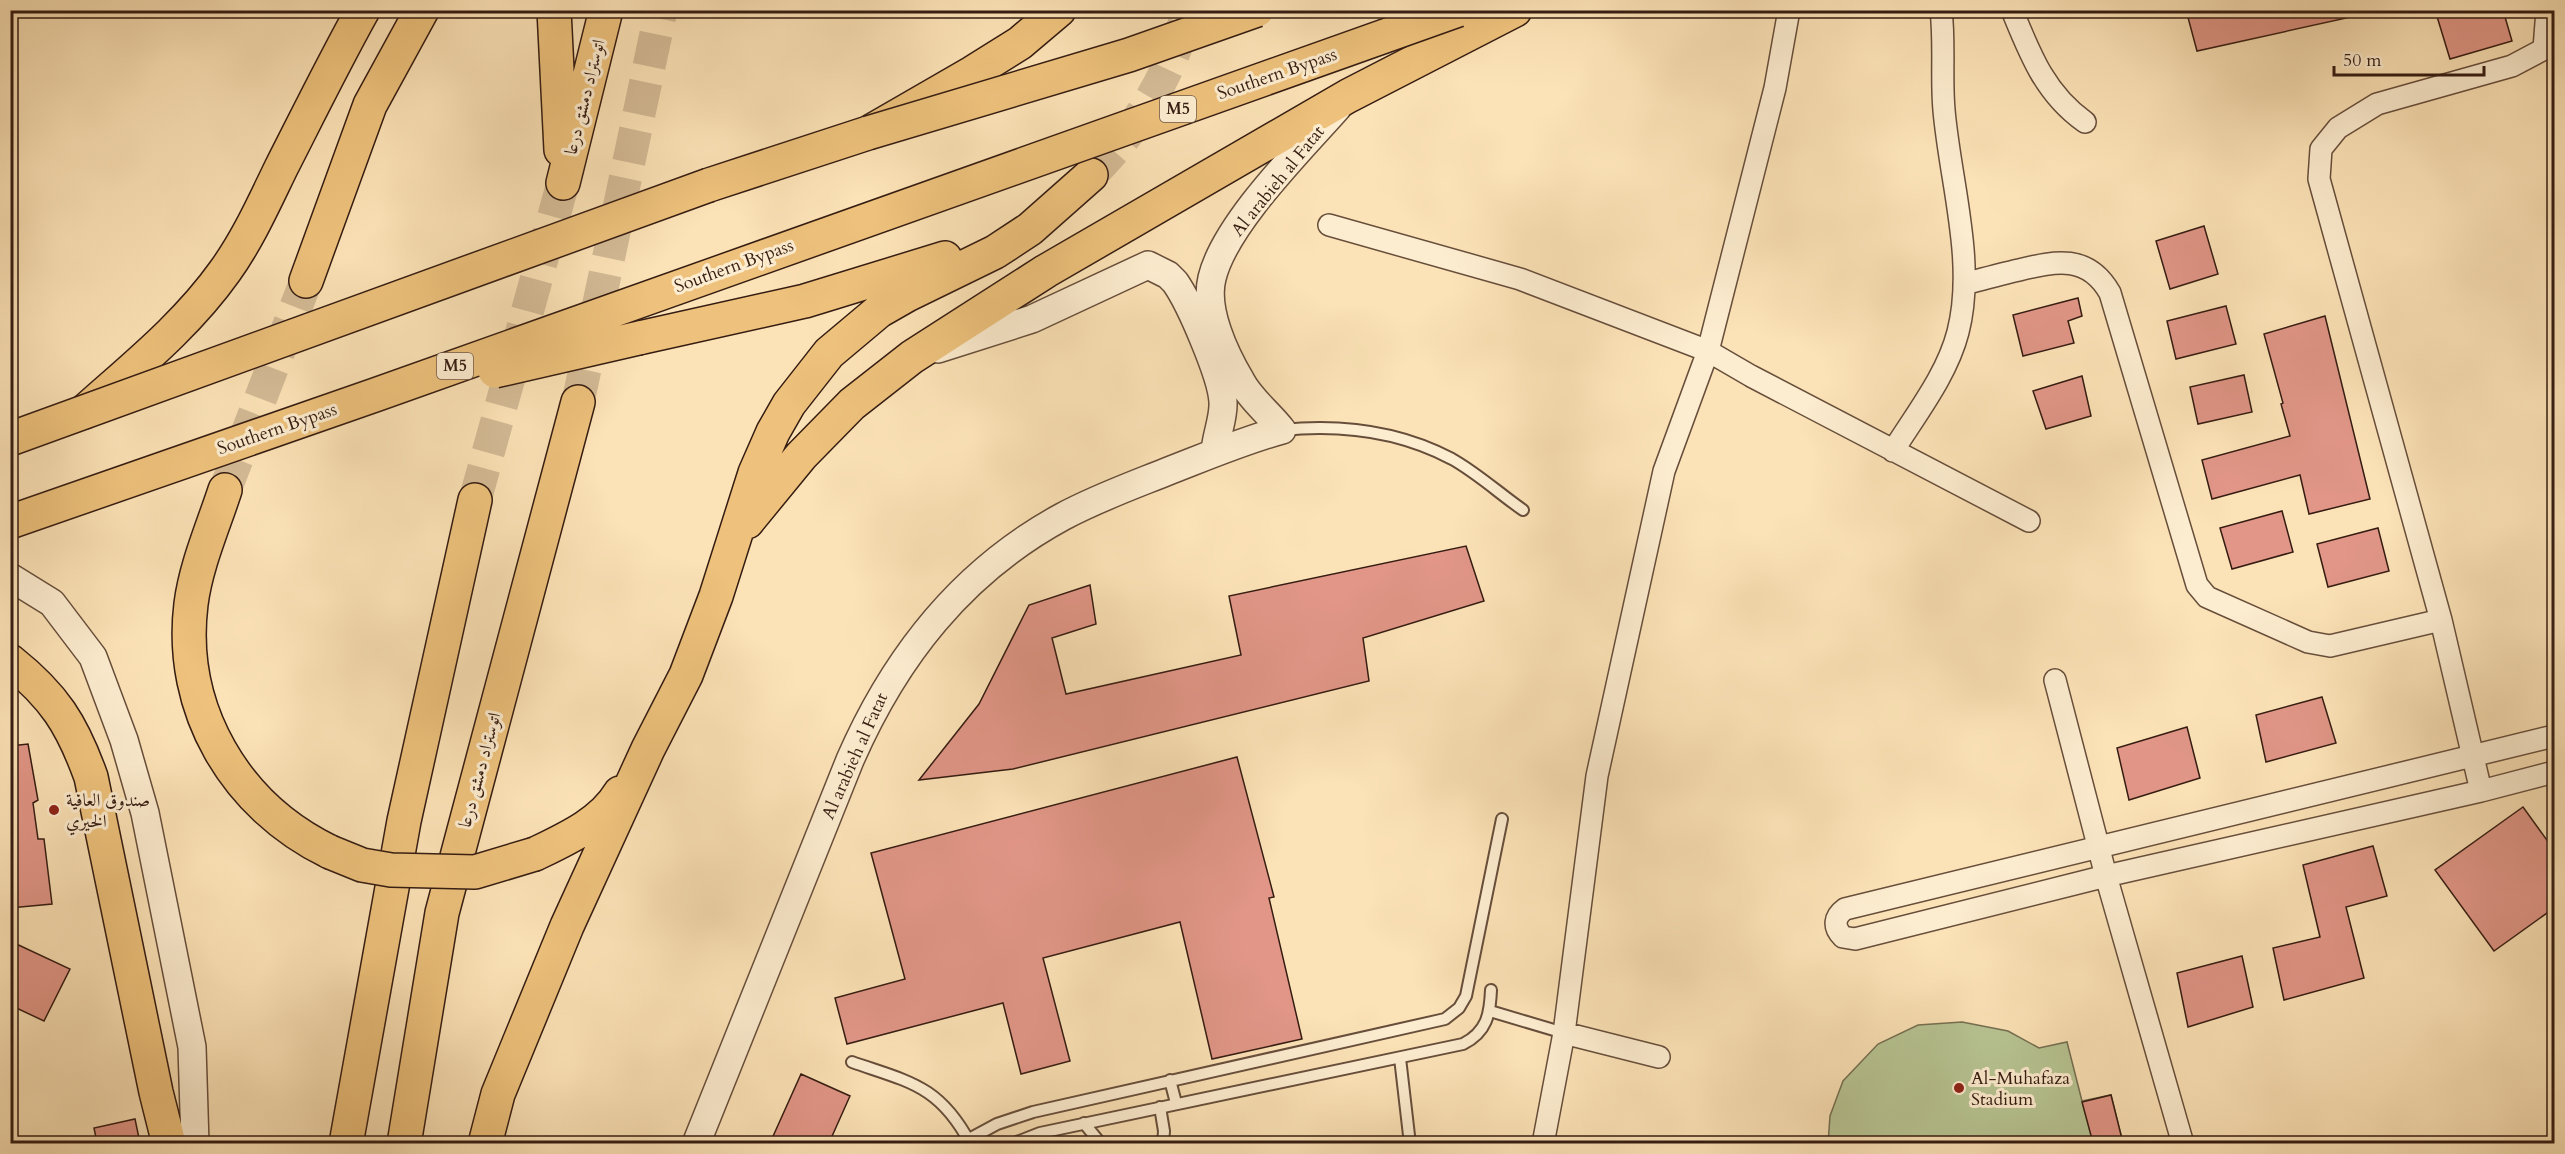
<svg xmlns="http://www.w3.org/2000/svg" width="2565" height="1154" viewBox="0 0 2565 1154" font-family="Cardo,Amiri,serif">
<rect width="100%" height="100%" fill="#fce3b7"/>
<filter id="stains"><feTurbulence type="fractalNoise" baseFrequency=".00333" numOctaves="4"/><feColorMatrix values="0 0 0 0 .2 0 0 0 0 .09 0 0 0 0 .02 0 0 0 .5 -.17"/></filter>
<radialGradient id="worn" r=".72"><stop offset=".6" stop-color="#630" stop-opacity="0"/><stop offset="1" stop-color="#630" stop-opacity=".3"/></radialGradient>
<path fill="#b8c594" stroke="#767053" stroke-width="1.5" d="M1962 1022 2008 1031 2039 1048 2067 1042 2082 1101 2111 1095 2123 1143 1828 1144 1830 1116 1843 1081 1878 1044 1918 1025Z"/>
<path fill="#e19687" stroke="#351c12" stroke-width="1.5" d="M2186 10H2350L2351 17 2197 51Z
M2435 10H2503L2512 41 2450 59Z
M2204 226 2218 274 2170 289 2156 241Z
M2078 298 2082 316 2068 321 2074 343 2023 356 2013 315Z
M2226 306 2236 344 2176 359 2167 321Z
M2325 316 2370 499 2309 514 2300 475 2212 499 2202 460 2290 436 2281 404 2283 403 2264 334Z
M2244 375 2252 412 2198 424 2190 387Z
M2082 376 2091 416 2046 429 2033 391Z
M2282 511 2293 552 2232 569 2220 528Z
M2378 528 2389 571 2328 587 2317 544Z
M1466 546 1484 601 1363 638 1369 681 1013 769 919 780 979 704 1029 605 1090 585 1096 624 1052 638 1066 694 1241 655 1229 596Z
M2322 697 2336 743 2266 762 2256 715Z
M2187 727 2200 778 2129 800 2117 748Z
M28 744 38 800 33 803 38 839H44L52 904 10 908V746Z
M1237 757 1274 897 1269 898 1302 1039 1212 1059 1180 922 1043 958 1070 1061 1021 1074 1003 1003 847 1044 835 998 905 979 871 853Z
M2523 807 2554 850V908L2494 951 2435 870Z
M2373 846 2387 896 2346 907 2364 978 2284 1000 2273 948 2320 937 2303 865Z
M10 941 70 969 44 1021 10 1005Z
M2242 956 2253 1007 2188 1027 2177 973Z
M801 1074 850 1096 829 1143H770Z
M2111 1095 2123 1143H2093L2082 1102Z
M135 1119 140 1143H97L94 1128Z"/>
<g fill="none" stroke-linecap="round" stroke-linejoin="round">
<path stroke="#d4bb96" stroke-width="33" stroke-dasharray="33 16" stroke-linecap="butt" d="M1091 175C1138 128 1171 75 1188 10
M578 402 661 10
M225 490 306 281
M475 500 563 183"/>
<g stroke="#674e3b" stroke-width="14">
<path id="service" d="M1282 430C1341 424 1399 431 1452 459 1477 473 1500 494 1523 510
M1490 1011 1564 1033
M1400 1058 1410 1144
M852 1062C909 1082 939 1085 970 1143
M1170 1080 1176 1103
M1160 1107 1164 1131 1163 1144
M1084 1123 1101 1144
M960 1144 997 1124 1033 1112 1445 1019 1459 1008 1466 996 1502 819
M1012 1144 1040 1133 1463 1044C1487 1032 1490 1014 1491 990"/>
</g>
<g stroke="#674e3b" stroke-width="24">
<path id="minor" d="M2012 10C2030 54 2045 94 2085 122
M1329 225 1520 279 1708 351 1751 376 2029 521
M1964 284C1983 279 2001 274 2019 270 2056 261 2088 254 2110 293L2197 585 2207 597 2308 642 2330 646 2441 620
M1893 451C1916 414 1947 375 1958 332 1976 262 1950 181 1944 110 1941 77 1945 44 1941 10
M2055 680 2106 876 2183 1144
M2554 736 1845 909C1834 917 1833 927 1843 937L1855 939 2106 876 2481 791 2554 772
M2481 791 2441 620 2319 179 2321 149 2338 128 2377 104 2512 66 2544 49 2547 10
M1564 1033 1659 1057
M1543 1144 1564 1033 1597 776 1664 471 1708 351 1775 88 1789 10"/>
</g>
<g stroke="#674e3b" stroke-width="30">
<path id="tertiary" d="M938 349 1032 319 1148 265 1168 275 1175 282C1190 303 1222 377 1223 402 1224 418 1216 435 1215 452
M10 577 52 603 93 657 124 740 145 813 192 1047 195 1144
M696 1144 850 760C895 657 961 572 1062 517 1095 499 1131 486 1166 472 1205 457 1242 441 1282 430 1269 413 1251 400 1241 381 1225 354 1204 310 1212 278 1225 224 1301 149 1338 107"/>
</g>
<g stroke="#351c12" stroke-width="36">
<path id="motorway" d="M554 10 561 150
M563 183 606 10
M709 185 868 133 972 73 1020 43 1059 10
M306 281 370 105 422 10
M639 338 805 301 945 258
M84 412C133 368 186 326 225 271 248 239 264 203 281 168 308 115 334 62 363 10
M225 490C213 527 196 565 191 604 178 709 235 806 330 852
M747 522 801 456 852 404 912 357 1046 271 1348 96 1515 10
M10 661C54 696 72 724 91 777L156 1092 169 1144
M535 854C566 839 602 823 620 793
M346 1144 404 821 475 500
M404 1144 442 913 578 402
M485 1144 498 1094 567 926 648 749 686 675 716 596 755 473 773 432 789 404 829 353 879 311 907 295 995 252 1030 229 1091 175"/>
</g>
<use href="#service" stroke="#fdedd0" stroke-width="10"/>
<use href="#minor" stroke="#fdedd0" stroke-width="21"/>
<use href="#tertiary" stroke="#fdedd0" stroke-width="27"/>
<use href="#motorway" stroke="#eec27c" stroke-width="33"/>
<g stroke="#351c12" stroke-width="36" stroke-linecap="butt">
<path id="motorway-bridge" d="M868 133 1129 55 1257 10
M495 371 639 338
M10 439 709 185
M10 522 375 395 1458 10
M330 852 362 865 391 870 475 872 535 854"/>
</g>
<use href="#motorway-bridge" stroke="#eec27c" stroke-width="33"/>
</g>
<g fill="#8f2418" stroke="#fdedd0" stroke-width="2">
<circle cx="54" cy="810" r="6"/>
<circle cx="1959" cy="1088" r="6"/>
</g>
<g text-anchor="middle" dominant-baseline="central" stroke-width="6" stroke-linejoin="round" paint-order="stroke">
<g fill="#fdedd0" stroke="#715b4b" stroke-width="1.5">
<rect x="1160" y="96" width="36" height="26" rx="4.5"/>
<rect x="437" y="353" width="36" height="26" rx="4.5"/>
</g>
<g font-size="16" font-weight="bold" fill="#351c12">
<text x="1178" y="109">M5</text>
<text x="455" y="366">M5</text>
</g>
<g font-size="18" fill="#351c12" stroke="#fdedd0">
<text transform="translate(1277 74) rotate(-19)">Southern Bypass</text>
<text transform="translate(585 97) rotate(-76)">اتوستراد دمشق درعا</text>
<text transform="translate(1278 181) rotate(-51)">Al arabieh al Fatat</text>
<text transform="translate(734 266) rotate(-20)">Southern Bypass</text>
<text transform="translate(277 429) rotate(-19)">Southern Bypass</text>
<text transform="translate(855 756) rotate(-66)">Al arabieh al Fatat</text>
<text transform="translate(480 770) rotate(-75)">اتوستراد دمشق درعا</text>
</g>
<g font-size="18" fill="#351c12" stroke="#fdedd0" text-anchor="start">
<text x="66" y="800">صندوق العافية<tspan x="66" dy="21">الخيري</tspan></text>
<text x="1971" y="1078">Al-Muhafaza<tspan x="1971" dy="21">Stadium</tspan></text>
</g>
</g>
<rect width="2565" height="1154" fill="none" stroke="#fce3b7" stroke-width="36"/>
<rect x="12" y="12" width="2541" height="1130" fill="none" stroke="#351c12" stroke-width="3"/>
<rect x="18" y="18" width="2529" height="1118" fill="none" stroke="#351c12" stroke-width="1.5"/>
<path d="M2334 66v9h150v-9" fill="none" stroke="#351c12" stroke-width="3"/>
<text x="2343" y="66" font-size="18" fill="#351c12" stroke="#fdedd0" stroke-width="4.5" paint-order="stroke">50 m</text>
<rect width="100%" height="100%" filter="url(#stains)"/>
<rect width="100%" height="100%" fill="url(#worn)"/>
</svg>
